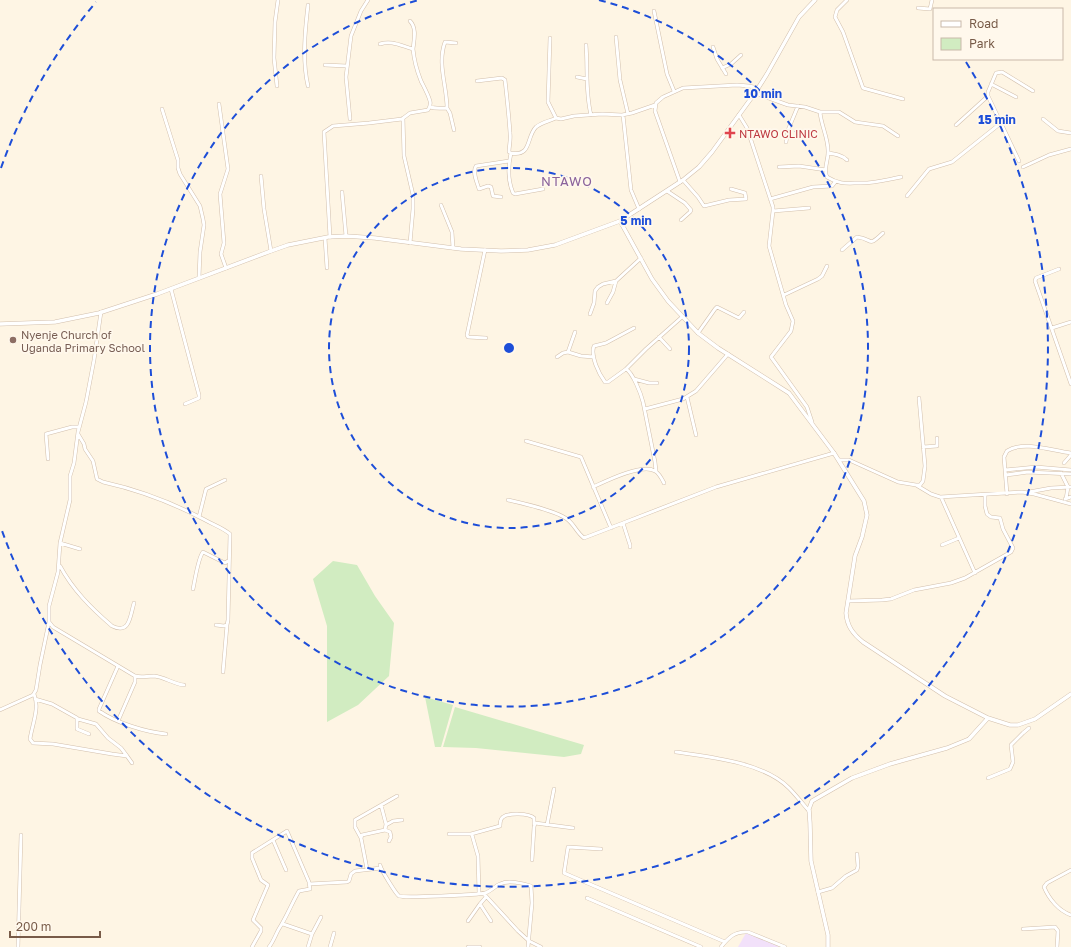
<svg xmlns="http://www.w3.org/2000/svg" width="1071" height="947" viewBox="0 0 1071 947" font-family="'Golos Text',sans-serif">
<rect width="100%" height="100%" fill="#fef5e4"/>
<path fill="#f2e1fa" d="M746 933 778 946V947H738Z"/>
<path fill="#d1ecc1" d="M333 561 357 565 375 596 394 623 389 676 358 705 327 722V626L313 579Z
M425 697 453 705 441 747H435Z
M455 707 584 745 581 754 564 757 476 748 443 747Z"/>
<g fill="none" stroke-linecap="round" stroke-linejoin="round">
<g stroke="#d2bfac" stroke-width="4">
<path id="minor" d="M847 0 837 10 835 17 843 32 863 88 903 99
M918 8 930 9 932 0
M654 11 667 74 674 91
M410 21C417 28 414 40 413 49
M616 37 620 80 628 114
M550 38 548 102 556 118 561 119 574 116 602 114 622 115 632 113 655 105
M586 45C588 68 585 91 591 115
M713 47 717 59 726 74
M325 65 347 66
M722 68 731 64 741 55
M577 77 587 79
M477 81 502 78 505 80C507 98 509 116 510 133 511 140 509 146 509 152L511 153C532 157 526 137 536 127 542 122 550 121 556 118
M991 84 1016 97
M277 86 274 58 275 22 278 0
M308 86C302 60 305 31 308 5
M755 93 788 105 805 107 820 112H839L855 122 883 126 898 136
M219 104 228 169 220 194 224 243 221 254 226 268
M430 107C436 109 441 108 447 108L450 113 454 130
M447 108C447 86 437 64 445 42L456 43
M162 109 178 160V168L180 174 200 206 203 219 204 225 200 252 199 278
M820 112C821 126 829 139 828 153 828 161 823 170 827 177 840 185 847 183 861 183 877 183 885 180 901 177
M623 115 631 190 639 209
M739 115 747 128 773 207V211L769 246 786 305 793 321 791 331 771 357 807 407 812 422
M403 118 404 156 413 195V209L410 243
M350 119 346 77 351 36 361 11 368 0
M1043 119 1058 131 1071 133
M956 125 988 96
M786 142 788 130 798 106
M511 153C508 166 508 181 513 193L515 194 543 189
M828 153C835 154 842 155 847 160
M1019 161 988 96V92L996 73 1002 72 1033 91
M779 167 799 166 826 170
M1023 167 1049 155 1071 149
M261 176 264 209 271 251
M683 180 698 197 704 206 729 200 746 199 745 193 731 189
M680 182 655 111 656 103 663 97 683 88 737 85 749 86 758 88
M667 191 685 203 691 210 690 212 681 220
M342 192 346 236
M907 196 929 169 952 162 1001 123
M501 197 493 196 491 187 488 186 479 189C477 182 472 172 476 166L509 161
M770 199 813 187 832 186 836 181
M441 205 452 232 453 248
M773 211 809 208
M330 237 324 132 333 126 369 123 402 119 410 113 428 110C430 107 431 105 430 101 428 94 424 87 421 81 417 71 414 60 413 49 401 46 392 40 380 44
M325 238 327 268
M485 250 467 335 468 337 486 338
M842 250 857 237C874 239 867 248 883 233
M1059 269 1036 278 1035 281 1071 384
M171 289 199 395V398L185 404
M784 295 818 279 822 276 827 266
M607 303 613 292 616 281
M590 314 594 303 595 291 598 287 603 284 616 281 641 258
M634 328 606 343 594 346C590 356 599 374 605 382H608L626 369C633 373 641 394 643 402L655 462 656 471
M1052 328 1071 322
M575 332 568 352 581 356 594 357
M698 333 715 309 717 307 739 318 744 312
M659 337 670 349
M557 357 563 353 568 352
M626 369 646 349 682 317
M634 379 649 383H657
M687 397 696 435
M645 409 683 399 696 391 728 354
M78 434 84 444 85 449 93 461 97 479 103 482C139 490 173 503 205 520 214 525 223 528 230 534L228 620 227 625 224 626 216 625
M526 441 581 457 611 528
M923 447 937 446V438
M48 459 46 434 72 427H79
M839 460H849L898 482 916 485 931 494 940 497 1022 492 1034 494 1071 504
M1064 463 1071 455
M1005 470 1036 467 1071 470
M1061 473 1068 487 1066 499
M1006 475 1028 472 1071 474
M916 485H920L923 481 925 466 919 398
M593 487C606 481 642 463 655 471 659 473 662 479 664 483
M1029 492 1051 488 1071 487
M1007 494 1004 457 1007 451C1024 440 1052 451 1071 453
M941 497 975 573
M1065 499 1071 497
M508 500C525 504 554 510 567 519 574 524 577 533 584 538L623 523
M199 517 206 489 225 480
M60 543 80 549
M942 545 959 538
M630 547V545L623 523 716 487 834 453
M60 566C73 590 91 608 112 626 130 635 130 616 134 603
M193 589C195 580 198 558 203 552L225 563 228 561
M848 601 882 600 891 599 914 590 951 583 965 578 1011 552 1013 548 1003 529 1000 518 991 517 987 514 985 506V495
M49 622 53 627 135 676C142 678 146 676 154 676 165 677 173 684 184 685
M118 666 99 709V711C116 723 146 732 166 734
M223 672 227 625
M34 694C40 708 32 725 30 739L33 743 53 744 112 754 127 756 132 763
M35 699 52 704 77 718V729L89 734
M0 710 33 695 36 690 40 665 49 622V606L58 572 60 543 70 500V476L74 463 78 432 86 402 94 360 101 312
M78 719 96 724 108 738 121 748 127 756
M118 721 135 682V676
M676 752C710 757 763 762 789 788 796 795 802 803 809 811
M988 778 1010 769 1013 762 1011 745 1023 733 1029 728
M381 805 386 824 385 830
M386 825 393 821 402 820
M547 825 554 789
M449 834H471L472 835 478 856 479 893
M471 834 500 826C500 823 500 819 503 817 508 813 529 813 534 818V824
M361 838 355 827V820L397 796
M273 840 286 870
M601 849 568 847 564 873 725 942
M532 860 534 827 535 823 573 828
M380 865C381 870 396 894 399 896 404 898 478 895 485 893 490 892 495 886 500 884 508 880 523 883 531 886L532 903 528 947
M367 869 361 838 362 835 385 830 390 832 391 837 389 841
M1071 870 1047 883 1044 887C1049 899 1059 911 1071 915
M309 884 347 882 349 881 351 874 355 871 381 868
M818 892 832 888 846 876 857 870 858 866 857 854
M484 894 518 931 529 941 541 947
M486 897 480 904 491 921
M587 898 701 947
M468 921 480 904
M283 924 312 934 321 917
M1023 929 1055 927 1058 931 1057 947
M18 947 21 835
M252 947 261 931V928L253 920 268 885 261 880 252 858V853L287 831 309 882 310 889 299 891C292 903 287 916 280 927 276 933 274 941 269 947
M308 947 312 934
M330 947 334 933
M468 947H480
M721 947C729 937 735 931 748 932L785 947"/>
</g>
<g stroke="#d2bfac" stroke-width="4.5">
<path id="tertiary" d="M620 221 652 279 668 301 698 333 718 348 789 393 834 453 864 501 867 515 862 537 855 556 846 613C847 626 853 634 863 642L945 696 988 718 1010 725H1018L1035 719 1071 694
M0 324 55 322 99 313 157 294 271 251 288 245 328 237 346 236 375 238 461 249 501 251 528 250 555 245 620 221 683 180 699 167 712 152 755 93 767 74 799 17 815 0
M828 947V935L811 861 810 823 809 809 812 801 852 778 890 764 947 748 969 739 988 718"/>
</g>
<use href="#minor" stroke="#fff" stroke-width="3"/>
<use href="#tertiary" stroke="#fff" stroke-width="3.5"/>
</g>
<g fill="none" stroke="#1d4ed8" stroke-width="2" stroke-dasharray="7 5">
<circle cx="509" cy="348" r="180"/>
<path d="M599 0A359 359 0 1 1 419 0"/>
<path d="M1 168A539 539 0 0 1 96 2M966 62A539 539 0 1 1 1 528"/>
</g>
<path fill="#e0444e" stroke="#fff8ec" stroke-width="1.5" d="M728 127h4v4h4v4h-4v4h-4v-4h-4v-4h4z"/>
<circle fill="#8d6e63" stroke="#fff8ec" stroke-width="1.5" cx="13" cy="340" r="4"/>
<g text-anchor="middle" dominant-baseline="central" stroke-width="3.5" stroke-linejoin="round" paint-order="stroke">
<g font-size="11" fill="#be3a42" stroke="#fff8ec" text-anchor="start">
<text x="739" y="133">NTAWO CLINIC</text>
</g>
<g font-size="11" fill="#785e54" stroke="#fff8ec" text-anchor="start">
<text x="21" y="334">Nyenje Church of<tspan x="21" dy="13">Uganda Primary School</tspan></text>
</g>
<g font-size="13" letter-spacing="1" fill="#8b639c" stroke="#fff8ec">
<text x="567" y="181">NTAWO</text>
</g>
</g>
<circle cx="509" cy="348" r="6" fill="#1d4ed8" stroke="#fff8ec" stroke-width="2"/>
<g font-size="12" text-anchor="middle" font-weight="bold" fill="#1d4ed8" stroke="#fff8ec" stroke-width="3.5" stroke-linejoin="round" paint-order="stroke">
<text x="763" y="98">10 min</text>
<text x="997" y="124">15 min</text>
<text x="636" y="225">5 min</text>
</g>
<rect x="933" y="8" width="130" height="52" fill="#fff8ec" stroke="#c9b9aa"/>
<rect x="941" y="21" width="20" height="6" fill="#ffffff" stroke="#c9b9aa"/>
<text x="969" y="28" font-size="12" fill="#785b48">Road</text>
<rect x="941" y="38" width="20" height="12" fill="#d1ecc1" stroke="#c9b9aa"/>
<text x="969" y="48" font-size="12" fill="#785b48">Park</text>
<path d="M10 931v6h90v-6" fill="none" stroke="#785b48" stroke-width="2"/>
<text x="16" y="931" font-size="12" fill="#785b48" stroke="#fff8ec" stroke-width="3" paint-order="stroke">200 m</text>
</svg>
